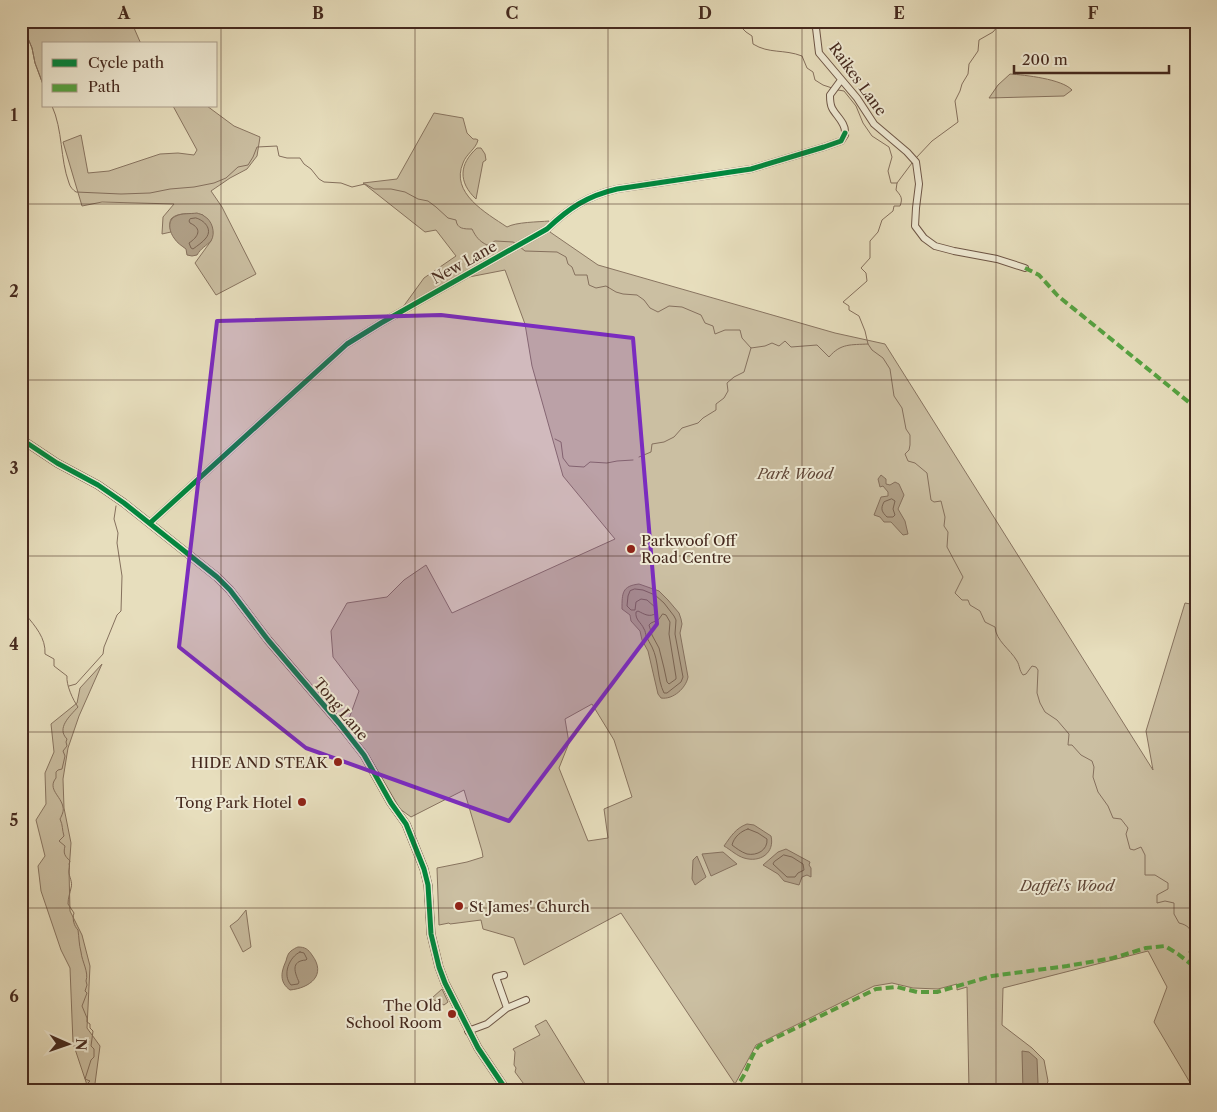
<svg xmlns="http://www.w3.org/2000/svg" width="1217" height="1112" viewBox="0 0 1217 1112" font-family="'Libre Caslon Text',serif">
<rect width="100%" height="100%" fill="#e7debd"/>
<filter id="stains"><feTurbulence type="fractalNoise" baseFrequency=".004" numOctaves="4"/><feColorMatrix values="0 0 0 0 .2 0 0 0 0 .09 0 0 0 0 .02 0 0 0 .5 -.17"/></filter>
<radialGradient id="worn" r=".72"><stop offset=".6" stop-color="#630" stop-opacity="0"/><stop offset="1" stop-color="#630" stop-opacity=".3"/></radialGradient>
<path fill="#cbbfa2" stroke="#887460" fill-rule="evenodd" d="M21 21H131L141 44H44V87L35 63 32 48Z
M1010 74C1025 75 1062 79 1072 90L1064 96 989 98 998 85Z
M173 106H207L234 126 260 137 257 156 247 169 230 178 211 191 222 207 256 274 216 295 195 263 211 241 203 215C196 213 176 212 171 219 169 223 170 228 171 232L162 234 163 217 174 204 102 202 82 206 63 142 81 135 88 173 109 171 160 154 178 153 194 155 197 150Z
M434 113 463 118 467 133 473 139H476L478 140C476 149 466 154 463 163 450 193 486 213 507 227 516 222 538 222 549 221L550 232 598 265 835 333 885 344 1153 770 1146 731 1185 603 1196 605V1091H1195L1154 1022 1167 987 1148 951 1003 988 1002 1025 1032 1048 1044 1060 1048 1081 1045 1091H969L967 987 957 990V984L938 989 913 988 892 983 874 986 756 1045 735 1084 621 913 524 965 514 938 483 929 481 920 450 924 449 923 439 925 437 868 467 862 483 857 482 851 464 790 411 817 400 809 369 756 346 727 359 691 333 657 331 631 347 603 387 597 404 580 426 565 452 613 615 539 563 476 532 366 525 324 505 270 469 277 466 272 403 307 424 278 456 256 436 230 425 232 363 183 397 179ZM592 704 614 740 632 797 604 809 608 838 588 841 559 768 569 743 565 719Z
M477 148H481L485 154 486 160 483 162 476 199C458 182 459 164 477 148Z
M102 664 79 716 68 748 63 779 64 808 71 843 69 871 70 911 82 935 90 966 87 1028 100 1046 94 1091H89L73 1043 70 968 61 950 41 891 38 866 45 856 36 820 46 804 45 773 54 752 51 724 77 703 80 688Z
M246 910 251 947 243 952 230 926 238 920Z
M442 989 448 1002 444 1005 434 1000 432 998Z
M546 1020 586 1085 579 1091H529L515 1072 516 1068 514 1065 515 1052 513 1049 540 1035 535 1026Z"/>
<path fill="#b0a087" stroke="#85705d" d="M197 213C199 214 202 214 204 216 212 220 216 233 211 241 206 246 201 248 197 255L192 256 187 255 186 249C182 246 177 243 174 238 169 231 167 220 176 216 182 213 190 214 197 213Z
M881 475 886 479V484L890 485 895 482 899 484 904 495 898 509 905 521 908 534 903 535 891 522H884L880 517 874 515 881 497 888 496V492L883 486 880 487 878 479Z
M639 584 659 591 668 600 679 613 681 619 682 624 680 633 688 677C686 688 673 700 661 698L658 694 648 651 642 640 640 631 631 621 630 615 622 609C622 593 622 586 639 584Z
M747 824 754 825 771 836C775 853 760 863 744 858 737 856 731 850 724 846 731 836 736 828 747 824Z
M786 849 810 862 809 865 811 868V877L807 875 802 877 799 885 784 881 778 874 763 865 778 852Z
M723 852 737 864 711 876 702 854Z
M697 856 706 877 695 885 692 879 693 860Z
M298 947C305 947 308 949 312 955 327 975 310 988 290 990 279 982 281 972 286 961 287 957 288 953 291 951 292 950 297 947 298 947Z
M1022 1051 1029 1052 1037 1059 1038 1083 1036 1091H1023Z"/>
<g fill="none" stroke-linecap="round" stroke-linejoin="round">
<path stroke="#7a6452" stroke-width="1" d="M196 218C204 220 213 229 206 238 203 242 197 246 193 249L191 248 189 243C198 237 203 229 190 223L189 221 190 219Z
M892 499 895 501 893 509 895 515 893 517H887C882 512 880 509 884 502Z
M635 589 643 590 655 595 664 603 674 616 676 620 675 634 683 677 681 682 667 693H664C657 679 659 661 652 647 650 643 648 640 646 636 646 635 645 630 644 629 641 622 635 620 636 612L638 611C644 614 650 618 656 613V608L647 600 641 599 636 602 635 610H631L627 606 628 596 630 591Z
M663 614 666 615 670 622 669 634 676 677V679L669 684 667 682 664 668 659 648 652 635 649 625 651 623 658 620Z
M748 829 758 833 767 839C768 850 757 856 747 854 741 852 736 848 732 845 734 837 741 831 748 829Z
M784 855 792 857 803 864 804 870 798 873 795 877H787L773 864 774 862Z
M300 952 304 953 307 959 306 960C290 961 295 973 299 982L298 984 291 985C282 975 289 957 300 952Z"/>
<path stroke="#85705d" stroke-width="1" d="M737 21V23L746 32 752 36 753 44C769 54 784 49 802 56L807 68 813 72 815 80 823 85 832 88
M21 22 32 48 35 63 44 87
M838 90 844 91 856 106 863 123 872 136 889 147 892 157 888 171 891 183H897
M52 106C63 130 60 159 69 183 70 187 73 190 76 192L121 194 150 193 170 189 194 187 214 183 226 178 238 167 248 165 253 157 257 147 277 146 279 156 287 158H300L304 164 311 169 319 179 324 182 341 183 352 187 365 184 374 189H391L405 192 418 199 428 201 436 207 448 218 456 220C457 229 464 229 472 229 476 237 479 241 487 245L495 241 513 242 515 243
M916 158 932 141 958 122 955 101 960 91 962 84 968 74 969 64 978 51 979 40 993 32 998 26 994 21
M912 163 897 183 896 190C901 196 903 198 900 206H894L893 211 882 220 878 232 870 241V258L861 268 866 273 867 281 843 302 849 306V310L859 316 865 331 868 344 872 350 883 358 890 369 894 396 902 408 906 429 910 435V445L909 450 905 454 908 461 915 463 927 473 931 500 934 502 941 501 945 517 944 526 948 532 947 547 963 577 955 593 962 600H968L970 605 980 611 985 622 995 627C996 641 1010 649 1017 661 1020 666 1019 670 1023 675L1026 674 1032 666 1036 667 1038 670 1037 693 1040 703 1045 712 1057 720 1069 734 1068 745H1072L1081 755 1092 761 1094 767 1093 777 1098 792 1108 806 1113 818 1121 819 1128 828 1126 834 1130 849 1134 850 1141 847 1145 855V875H1155L1168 883V889L1157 895V903L1165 901 1174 903V914L1179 923C1188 925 1191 929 1194 938L1189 952 1194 963
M520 247 525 251 557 252 566 257 568 264 572 267 575 275H587L589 285 596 288 606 286 616 292 623 294 637 295 644 300 650 308 658 312 669 306 682 307 701 315 705 323 713 326 715 334 725 330H740L742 338 751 348 765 346 772 343 779 346 785 341 791 347 817 345 829 357C841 343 851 345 868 344
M555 439 561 442 563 458 569 466 584 467 590 462 607 463 617 461 633 460
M639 457 651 452 652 444 664 442 674 437 682 428 698 423 703 418 716 410V404L724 398 728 391 727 383 734 377 744 372 751 348
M21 609 26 611V615C35 626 46 638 45 654L54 659V666L67 676C66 685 73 700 78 707 70 716 56 728 67 739L66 742 67 746 63 751 65 756 62 769 58 770 56 772V778C47 789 61 796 63 807 64 811 62 815 60 819 63 825 62 830 64 836L59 841 65 846C63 854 65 856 70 861L69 864C70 866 69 869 69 872 69 877 73 882 71 888 70 893 68 898 68 904L74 913C72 919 74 926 78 930 79 937 79 945 81 952 82 962 89 972 86 981L87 985 85 991 87 993 82 1006 87 1018V1022L90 1024V1028L93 1031 91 1046 94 1049V1057L91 1060 85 1079 90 1081 88 1083 90 1089 92 1091
M69 686 76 684 103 654 104 647 117 615 121 611 122 576 117 543 118 533 114 519 116 506
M1194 964C1190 976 1189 985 1193 997L1196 998"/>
<g stroke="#6e5646" stroke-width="8">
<path id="minor" d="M810 21 816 28 819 53 857 98 874 124 907 152 916 162 919 184 916 208 915 226 924 238 935 246 954 251 997 259 1025 268
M841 80 830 95C830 99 830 104 832 108 836 116 846 123 845 133
M150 523 347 344 381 323 547 229C569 208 587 196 617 189L751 169 824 147 841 141 845 135
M504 975 496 977 507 1008
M468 1031 487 1024 507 1008 526 1000
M722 1091 731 1089"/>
</g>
<g stroke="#6e5646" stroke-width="9">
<path id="tertiary" d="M21 439 57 463 98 485 124 503 217 577 230 590 268 640 339 723 364 755 391 803 406 824 424 869 428 885 431 934 439 967 445 983 478 1048 507 1091"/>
</g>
<use href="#minor" stroke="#efead4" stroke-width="6"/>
<use href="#tertiary" stroke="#efead4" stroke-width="8"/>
<path stroke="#55a341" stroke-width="4" stroke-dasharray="8 4" stroke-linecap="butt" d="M1025 268 1039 275 1058 296 1196 408
M731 1089C747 1081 748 1058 759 1046L876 989 897 987 917 992H937L992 976 1067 966 1113 958 1146 948 1165 946 1178 954 1196 968"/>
<g stroke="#efead4" stroke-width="8">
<path id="cycleway" d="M21 439 57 463 98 485 124 503 217 577 230 590 268 640 339 723 364 755 391 803 406 824 424 869 428 885 431 934 439 967 445 983 478 1048 507 1091
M150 523 347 344 381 323 547 229C569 208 587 196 617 189L751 169 824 147 841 141 845 133"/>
</g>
<use href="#cycleway" stroke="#00873e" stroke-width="5"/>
</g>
<path fill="#7b2cbf" fill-opacity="0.2" stroke="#7b2cbf" stroke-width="4" stroke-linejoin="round" d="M441 315 633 338 657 624 509 821 306 748 179 647 217 321Z"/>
<path fill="none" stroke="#45291e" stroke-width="1" stroke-opacity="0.55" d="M221 21V1091M415 21V1091M608 21V1091M802 21V1091M996 21V1091M21 204H1196M21 380H1196M21 556H1196M21 732H1196M21 908H1196"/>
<g fill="#8f2418" stroke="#efead4" stroke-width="2">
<circle cx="631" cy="549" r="5"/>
<circle cx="338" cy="762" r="5"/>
<circle cx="302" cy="802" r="5"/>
<circle cx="459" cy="906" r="5"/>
<circle cx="452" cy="1014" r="5"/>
</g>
<g text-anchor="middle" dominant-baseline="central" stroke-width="4" stroke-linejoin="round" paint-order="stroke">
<g font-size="15" fill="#45291e" stroke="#efead4">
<text transform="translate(858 79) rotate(54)">Raikes Lane</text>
<text transform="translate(464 262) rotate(-29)">New Lane</text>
<text transform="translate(341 709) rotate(50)">Tong Lane</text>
</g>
<g font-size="15" font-style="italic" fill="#604738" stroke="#efead4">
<text x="795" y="473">Park Wood</text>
<text x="1067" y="885">Daffel's Wood</text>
</g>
<g font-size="15" fill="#45291e" stroke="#efead4" text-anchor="end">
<text x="641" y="540" text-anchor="start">Parkwoof Off<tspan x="641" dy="17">Road Centre</tspan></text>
<text x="328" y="762">HIDE AND STEAK</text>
<text x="292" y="802">Tong Park Hotel</text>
<text x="469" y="906" text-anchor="start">St James' Church</text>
<text x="442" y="1005">The Old<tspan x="442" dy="17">School Room</tspan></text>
</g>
</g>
<rect width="1217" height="1112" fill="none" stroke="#e7debd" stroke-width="55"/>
<rect x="42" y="42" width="175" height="65" fill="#efead4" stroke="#ab9d8b"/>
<rect x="52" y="59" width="25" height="8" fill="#00873e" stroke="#ab9d8b"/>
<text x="88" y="68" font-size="15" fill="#45291e">Cycle path</text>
<rect x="52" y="84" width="25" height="8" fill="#55a341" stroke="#ab9d8b"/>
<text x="88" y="92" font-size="15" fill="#45291e">Path</text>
<g transform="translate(68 1044) rotate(92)" stroke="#efead4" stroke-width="4" paint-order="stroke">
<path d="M0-4L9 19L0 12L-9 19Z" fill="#45291e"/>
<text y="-8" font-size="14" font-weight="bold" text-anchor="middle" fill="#45291e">N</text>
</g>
<path d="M1014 65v8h155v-8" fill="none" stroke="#45291e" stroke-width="2.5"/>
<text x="1022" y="65" font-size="15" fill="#45291e" stroke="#efead4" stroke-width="4" paint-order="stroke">200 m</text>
<rect x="28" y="28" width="1162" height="1056" fill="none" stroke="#45291e" stroke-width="2"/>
<g font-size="16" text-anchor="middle" font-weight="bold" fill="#45291e">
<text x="124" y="19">A</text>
<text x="318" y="19">B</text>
<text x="512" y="19">C</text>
<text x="705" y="19">D</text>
<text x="899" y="19">E</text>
<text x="1093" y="19">F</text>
<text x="14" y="121">1</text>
<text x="14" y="297">2</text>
<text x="14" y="474">3</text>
<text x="14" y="650">4</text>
<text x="14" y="826">5</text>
<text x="14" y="1002">6</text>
</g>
<rect width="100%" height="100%" filter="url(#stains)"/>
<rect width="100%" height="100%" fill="url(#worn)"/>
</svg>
